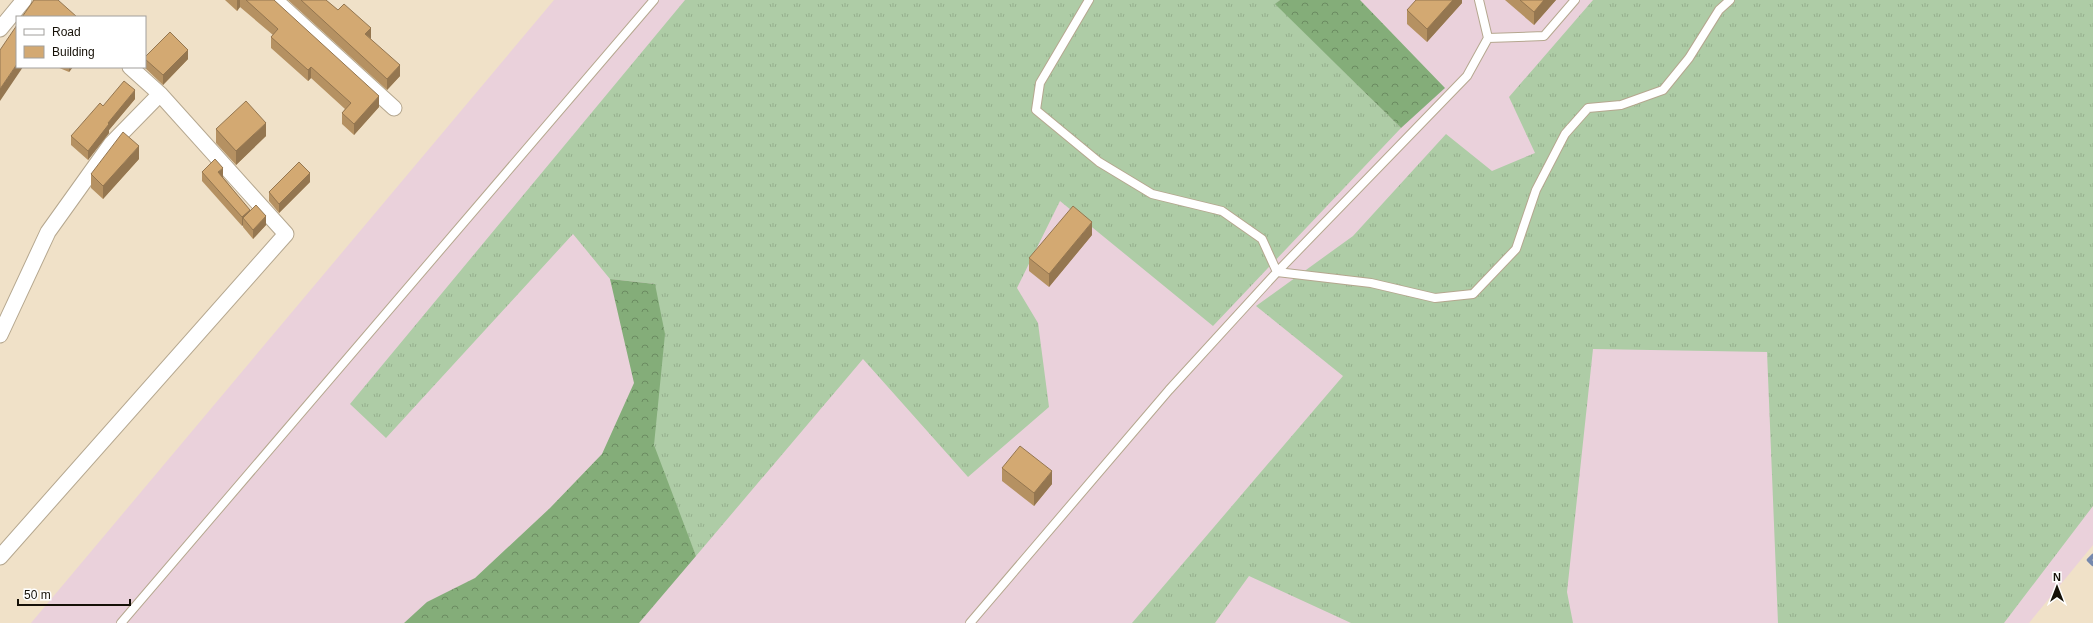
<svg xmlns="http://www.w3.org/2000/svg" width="2093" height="623" viewBox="0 0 2093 623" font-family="Helvetica,sans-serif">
<defs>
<pattern id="grass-tufts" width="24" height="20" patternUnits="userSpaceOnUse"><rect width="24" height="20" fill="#aecca6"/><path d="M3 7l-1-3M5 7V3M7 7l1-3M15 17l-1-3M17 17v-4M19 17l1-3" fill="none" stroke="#95ae8d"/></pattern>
<pattern id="forest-crowns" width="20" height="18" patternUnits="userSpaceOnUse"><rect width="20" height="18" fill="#84ad79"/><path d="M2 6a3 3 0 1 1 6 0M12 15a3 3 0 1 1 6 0" fill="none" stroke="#6b8b61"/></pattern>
</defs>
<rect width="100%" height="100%" fill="#f0e1c8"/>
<path fill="#ead1db" d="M554 0H2093V545L2029 623H31Z"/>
<path fill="url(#grass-tufts)" d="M685 0H1280L1276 4 1401 128 1213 326 1060 201 1017 288 1038 323 1049 407 968 477 863 359 696 556 653 453 655 284 610 279 573 234 386 438 350 404Z
M1593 0H2093V506L2004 623H1778L1767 352 1593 349 1567 592 1573 623H1351L1249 576 1215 623H1132L1343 376 1256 306 1353 236 1446 134 1492 171 1535 153 1509 97Z"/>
<path fill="url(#forest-crowns)" d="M1280 0H1360L1445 88 1401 128 1275 4Z
M610 279 655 284 665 334 654 445 696 556 639 623H404L427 602 475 578 550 508 602 454 634 383Z"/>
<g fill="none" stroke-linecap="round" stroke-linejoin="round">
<path stroke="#7588ad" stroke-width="4.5" d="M2093 556 2089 560 2093 564"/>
<g stroke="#b5a78f" stroke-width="10">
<path id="service" d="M1089 0 1040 83 1036 110 1099 162 1152 194 1222 211 1262 239 1277 272
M1479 0 1488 38 1544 36 1575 0
M1277 272 1371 283 1435 298 1473 294 1516 249 1536 190 1565 134 1588 108 1621 105 1663 90 1689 58 1719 10 1730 0
M121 623 654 0
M970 623 1169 390 1277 272 1467 76 1488 38"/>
</g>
<g stroke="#b5a78f" stroke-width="17">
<path id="minor" d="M275 0 394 108
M0 29 24 0
M0 335 48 232 111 144 160 94
M0 557 286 234 160 94 130 67"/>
</g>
<use href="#service" stroke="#fff" stroke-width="8"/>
<use href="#minor" stroke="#fff" stroke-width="15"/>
</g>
<path fill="#b59162" d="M225 0H274L379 107 354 135 342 124V113L345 109 311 78 308 81 271 48V37L273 35 240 7 237 11Z
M288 0H326L371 39 400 76 387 90Z
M1462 0V3L1427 42 1407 24V10Z
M1505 0H1556L1534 25Z
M145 57 188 59 163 85 144 67H145Z
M57 67H73L69 72Z
M135 99 109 130V133L88 160 71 145V136L103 106Z
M216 129 266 136 236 165 216 143Z
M139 159 103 199 91 188V174Z
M202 172 223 177 250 211 266 225 253 239 243 227V225L242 226 202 181Z
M310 182 279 213 269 201V192Z
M1092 235 1049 287 1029 271V258Z
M1002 468 1052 484 1034 506 1002 481Z"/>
<path fill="#947650" d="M237 0H240V7L237 11Z
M1453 0H1462V3L1427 42V29Z
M1544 0H1556L1534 25V12Z
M371 28V39L365 34Z
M188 50V59L163 85V75Z
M17 64V67H23L0 101V89Z
M400 65V76L387 90V79Z
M69 67H73L69 72Z
M311 67V78L308 81V70Z
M135 90V99L109 130V133L88 160V151L108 123Z
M379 96V107L354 135V124Z
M266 123V136L236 165V151Z
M139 146V159L103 199V186Z
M223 168V177L218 181V172Z
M310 173V182L279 213V204Z
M250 210V219L243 218V225L242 226V217Z
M266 216V225L253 239V230Z
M1092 222V235L1049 287V274Z
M1052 471V484L1034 506V493Z"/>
<path fill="#d3a972" stroke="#947650" d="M34 0H58L77 17H22Z
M246 0H274L379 96 354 124 342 113 351 103 311 67 308 70 271 37 278 29Z
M301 0H326L338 10 344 4 371 28 365 34 400 65 387 79Z
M1416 0H1453L1427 29 1407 10Z
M1520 0H1544L1534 12Z
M17 25V64L0 89V50Z
M170 32 188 50 163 75 145 59V57Z
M124 81 135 90 108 123 109 124 88 151 71 136 100 103 103 106Z
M246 101 266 123 236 151 216 129Z
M123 132 139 146 103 186 91 174Z
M215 159 223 168 218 172 250 210 242 217 202 172Z
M299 162 310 173 279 204 269 192Z
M256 205 266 216 253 230 243 218Z
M1073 206 1092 222 1049 274 1029 258Z
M1020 446 1052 471 1034 493 1002 468Z"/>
<rect x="16" y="16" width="130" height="52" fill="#ffffff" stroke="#a19f9c"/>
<rect x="24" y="29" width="20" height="6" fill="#ffffff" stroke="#a19f9c"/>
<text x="52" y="36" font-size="12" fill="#151007">Road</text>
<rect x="24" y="46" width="20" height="12" fill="#d3a972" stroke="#a19f9c"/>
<text x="52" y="56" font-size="12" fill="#151007">Building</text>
<g transform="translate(2057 587)" stroke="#ffffff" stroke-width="3" paint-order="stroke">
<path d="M0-3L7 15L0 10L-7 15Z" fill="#151007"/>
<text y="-6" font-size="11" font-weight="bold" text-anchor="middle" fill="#151007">N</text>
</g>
<path d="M18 599v6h112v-6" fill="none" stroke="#151007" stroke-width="2"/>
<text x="24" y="599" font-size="12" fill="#151007" stroke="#ffffff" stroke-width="3" paint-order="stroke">50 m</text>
</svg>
